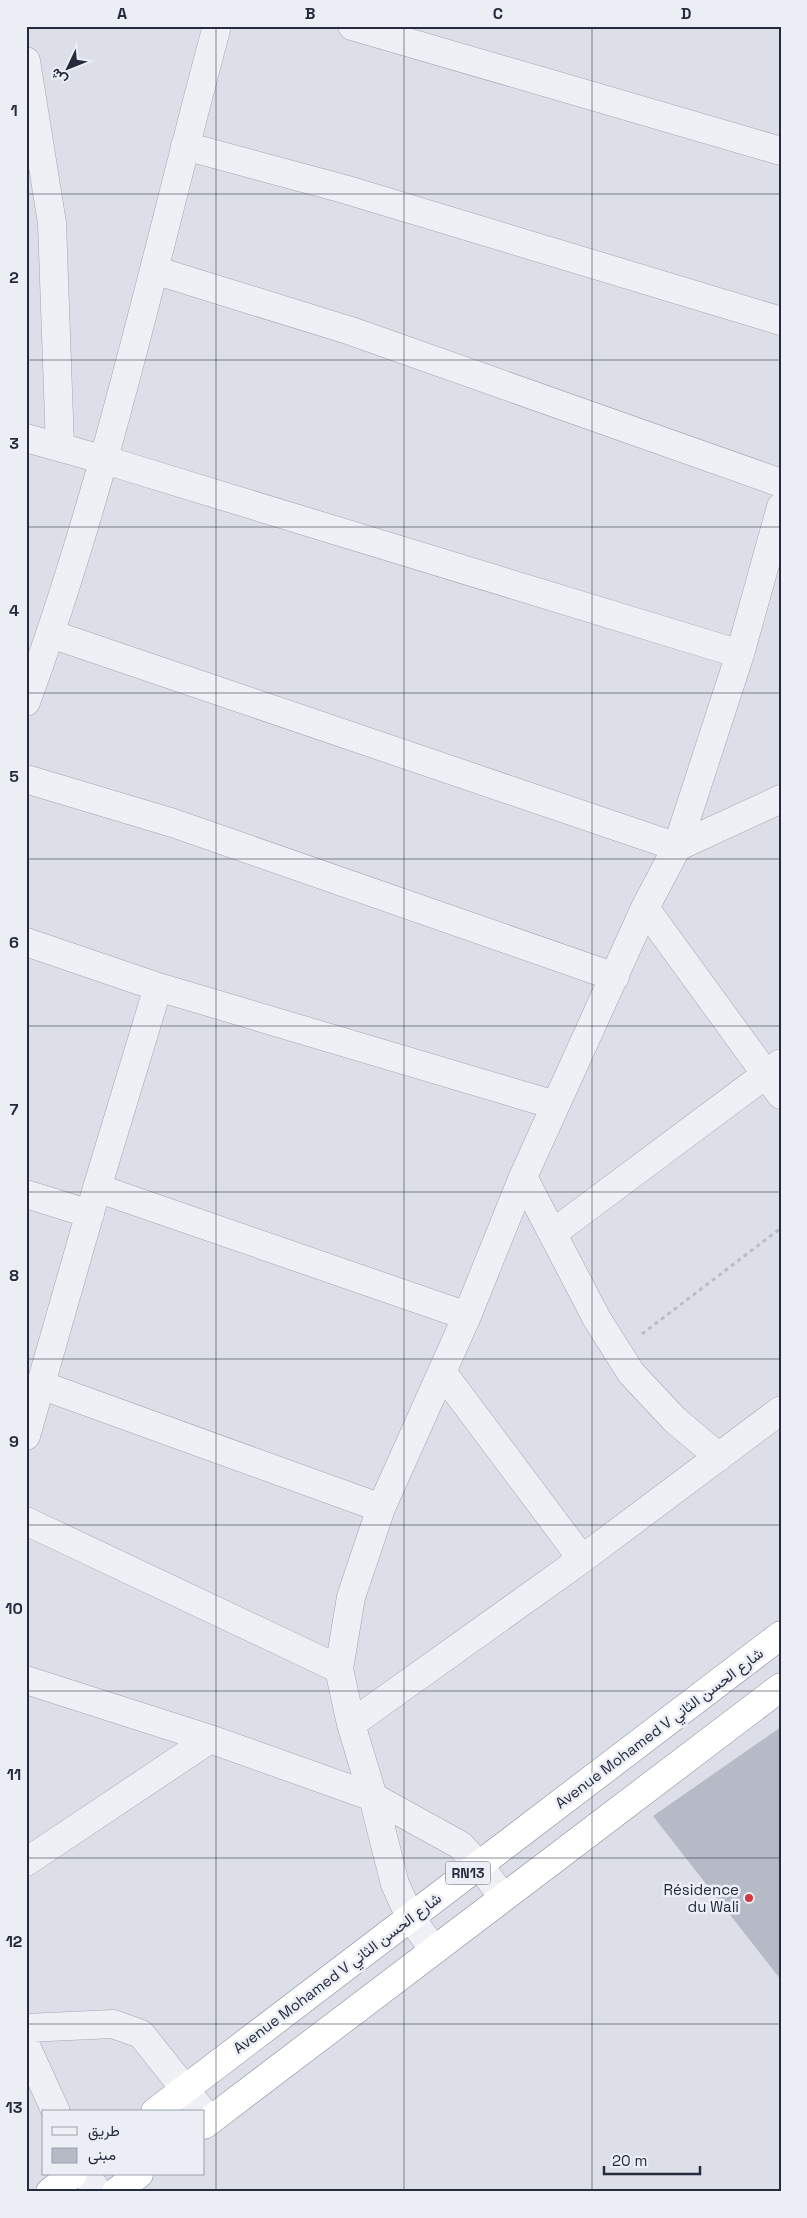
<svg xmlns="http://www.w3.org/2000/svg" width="807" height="2218" viewBox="0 0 807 2218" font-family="'Space Grotesk',Vazirmatn,sans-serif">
<rect width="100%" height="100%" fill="#dcdfe7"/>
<path fill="#b6bac7" d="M781 1727V1980L653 1816Z"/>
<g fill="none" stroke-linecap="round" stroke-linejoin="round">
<g stroke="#a1a5b1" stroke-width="29">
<path id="street" d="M352 26 781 151
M26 61 52 223 60 447
M185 146 344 189 781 321
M154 270 351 331 781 483
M26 438 105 460 740 654
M51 634 677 847 781 799
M26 702C107 482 156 252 217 26
M26 779 173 823 615 977
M645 908 781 1095
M26 942 158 987 555 1105
M523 1177 597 1319 631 1373 675 1420 719 1457
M97 1188 467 1316
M26 1194 90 1214
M553 1233 781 1063
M442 1372 582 1559
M41 1385 381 1508
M26 1436 97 1188 158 987
M26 1521 339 1669
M26 1680 210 1739 373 1797
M351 1724 582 1559 781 1410
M373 1797 351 1724 339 1669 351 1597 381 1508 467 1316 523 1177 645 908 677 847 740 654 781 507
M26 1862 210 1739
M434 1950 410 1917 395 1884 373 1797 460 1845 479 1865 503 1897
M26 2028 113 2024 141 2034 203 2112
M26 2046 56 2112
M85 2174 98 2192"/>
</g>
<g stroke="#838a9e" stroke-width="29">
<path id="highway" d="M155 2112 781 1635
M204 2125 781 1687
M50 2192 73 2174
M116 2192 139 2174"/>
</g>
<path stroke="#babdc5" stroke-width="3" stroke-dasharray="4 4" stroke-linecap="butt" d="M642 1334 781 1228"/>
<use href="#street" stroke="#eff0f5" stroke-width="28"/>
<use href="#highway" stroke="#fff" stroke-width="28"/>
</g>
<path fill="none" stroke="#252b3d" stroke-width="1" stroke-opacity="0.55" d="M216 26V2192M404 26V2192M592 26V2192M26 194H781M26 360H781M26 527H781M26 693H781M26 859H781M26 1026H781M26 1192H781M26 1359H781M26 1525H781M26 1691H781M26 1858H781M26 2024H781"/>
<circle fill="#d23a40" stroke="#ebeef5" stroke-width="2" cx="749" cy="1898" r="5"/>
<g text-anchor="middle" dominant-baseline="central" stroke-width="5" stroke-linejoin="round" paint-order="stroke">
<rect fill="#ebeef5" stroke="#606674" stroke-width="1" x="445.5" y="1861.5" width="45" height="23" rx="4"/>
<g font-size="14" font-weight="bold" fill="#252b3d">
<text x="468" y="1873">RN13</text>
</g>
<g font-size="15" fill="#252b3d" stroke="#ebeef5">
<text transform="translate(659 1728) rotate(-37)">Avenue Mohamed V شارع الحسن الثاني</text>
<text transform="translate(337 1973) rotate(-37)">Avenue Mohamed V شارع الحسن الثاني</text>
</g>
<g font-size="15" fill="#252b3d" stroke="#ebeef5" text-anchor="end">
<text x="739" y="1889">Résidence<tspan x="739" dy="17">du Wali</tspan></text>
</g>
</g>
<rect width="807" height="2218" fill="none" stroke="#ebeef5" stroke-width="55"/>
<rect x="42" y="2110" width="162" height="65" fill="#ebeef5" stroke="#9ca0ab"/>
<rect x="52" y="2127" width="25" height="8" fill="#eff0f5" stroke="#9ca0ab"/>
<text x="88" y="2136" font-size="15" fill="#252b3d">طريق</text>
<rect x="52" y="2148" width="25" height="15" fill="#b6bac7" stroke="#9ca0ab"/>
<text x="88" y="2160" font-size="15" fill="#252b3d">مبنى</text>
<g transform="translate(68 68) rotate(227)" stroke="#ebeef5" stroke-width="4" paint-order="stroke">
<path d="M0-4L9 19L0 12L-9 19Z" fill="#252b3d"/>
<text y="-8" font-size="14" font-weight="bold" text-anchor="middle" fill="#252b3d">ش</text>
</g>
<path d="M604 2166v8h96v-8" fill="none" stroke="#252b3d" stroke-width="2.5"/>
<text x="612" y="2166" font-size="15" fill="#252b3d" stroke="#ebeef5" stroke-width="4" paint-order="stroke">20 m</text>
<rect x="28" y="28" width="752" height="2162" fill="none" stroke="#252b3d" stroke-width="2"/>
<g font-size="16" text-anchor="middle" font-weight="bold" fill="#252b3d">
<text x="122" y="19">A</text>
<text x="310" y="19">B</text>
<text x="498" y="19">C</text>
<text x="686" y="19">D</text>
<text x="14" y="116">1</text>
<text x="14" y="283">2</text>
<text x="14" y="449">3</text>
<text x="14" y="616">4</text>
<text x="14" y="782">5</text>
<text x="14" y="948">6</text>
<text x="14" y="1115">7</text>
<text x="14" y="1281">8</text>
<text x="14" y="1447">9</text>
<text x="14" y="1614">10</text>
<text x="14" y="1780">11</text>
<text x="14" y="1947">12</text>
<text x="14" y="2113">13</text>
</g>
</svg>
